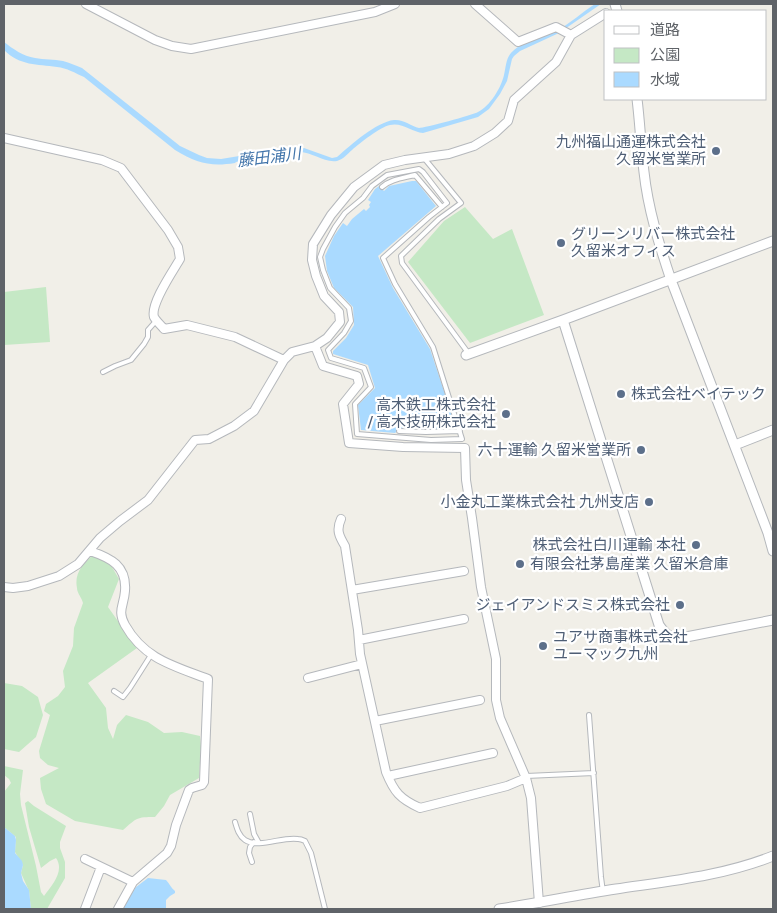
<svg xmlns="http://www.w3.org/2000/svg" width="777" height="913" viewBox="0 0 777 913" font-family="Cabin,'Noto Sans JP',sans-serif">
<rect width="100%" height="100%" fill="#f1efe8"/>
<path fill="#c5e8c5" d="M465 207 493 239 512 229 544 315 470 343 408 262 444 221Z
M46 287 50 342 4 345V292Z
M93 555 109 562 119 579 108 607 137 648 88 683 106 708 108 728 113 739 117 725 126 715 148 722 164 733 182 732 200 736 201 747 199 778 170 795 164 806 155 817C136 817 137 818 123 830L75 821 46 804 41 789 40 778 59 768 48 765 40 758 39 751 50 715 44 711 46 704 58 696 65 687 63 671 73 646 74 628 83 603C82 598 77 593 77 588 74 573 83 564 93 555Z
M4 683 22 686 38 697 43 715 36 737 19 752 4 749Z
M4 766 23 770 20 794 21 805 36 866 41 892 44 896C52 885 65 871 56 858L50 861 41 868 29 827 25 803 28 801 34 806 66 826 60 842V848L65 862V878L47 909H31L29 891 21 873 23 865 15 852 16 837 4 827V792L11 783 9 779 4 775Z"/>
<path fill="#aadaff" d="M595 4H601L559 33 520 51 514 56 512 59 507 81 500 94 489 109 478 117 423 133C412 132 402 122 390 125 380 127 360 143 352 150 347 154 344 159 337 161 324 163 312 152 300 152 279 151 257 158 236 162L235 163C210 167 197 163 175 150L84 77C75 73 67 68 57 67 37 64 20 66 4 50V42C13 49 23 56 35 58 44 60 54 59 63 61 70 63 75 65 82 68L180 146 199 155 207 158 221 159 269 151 304 148 332 158 337 157C351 145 376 122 394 120 403 119 411 126 419 128 424 128 473 115 478 112 490 106 501 88 504 75 506 66 506 57 513 51 523 41 545 36 558 30 571 23 582 12 595 4Z
M412 181H416L436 206 378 256 393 288 430 349 456 427 433 429 400 428 395 433 361 430 358 405 375 388 368 365 333 354V351L346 338 354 325 353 307 334 288 327 271 325 256 334 236 343 223 347 226 352 219 364 209 366 211 370 207 369 205 371 202 368 200 375 189 383 183 386 187 383 190 384 191 389 186Z
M4 827 15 836 16 840 15 853 22 861 23 865 21 873 23 881 29 890 31 909H4Z
M148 878 166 880C169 883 171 888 175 891V893L170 896 166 900V909H121L136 887Z"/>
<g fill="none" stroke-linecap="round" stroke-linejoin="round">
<g stroke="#b5b8bc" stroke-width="6">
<path id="service" d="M424 158 461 203 439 219 401 256 402 263 469 354
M419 169 423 172 447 203 429 217 383 258 395 284 433 347 462 439 431 440 357 434 355 404 371 387 364 368 331 358 328 350 344 333 351 321 349 308 330 288 323 270 320 257 323 249 335 227 345 213 363 198 372 186 387 175Z
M382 187C391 179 404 178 415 175L442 207
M103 372 115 366 131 360 144 344 148 337V330L156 321
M399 431 426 432 460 431
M114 691 123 697 130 688 151 655
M589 715 601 877 603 892
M526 776 594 773
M250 814 254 834 259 843
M235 822C237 829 239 836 245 840 259 849 283 836 298 839 300 839 303 840 305 841L311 853 325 909
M252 862 249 853 250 847 254 842"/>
</g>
<g stroke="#b5b8bc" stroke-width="10">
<path id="minor" d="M86 4 155 40 172 46 191 49 375 12 395 4
M475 4 518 42 556 27 571 35
M4 138 102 160 121 168 168 230 178 247 180 259C173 271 150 304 154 317 156 321 161 325 164 329L187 325 235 337 284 360
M315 346 323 366 357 376 359 384 343 404 349 443 403 447 465 448 466 480 472 518 481 587 496 659V700L500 718 526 778 531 798 539 903
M341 519C336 530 339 536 345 546L358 630 360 654 386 772C394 792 400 799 420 808L507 786 526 778
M90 551C111 558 127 566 125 591 124 606 117 610 125 625 144 659 174 666 208 679L204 782 202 785 192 788 189 790 176 825 171 846 167 853 133 882 118 909
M4 587 13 588 28 586 59 576 78 564 100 538 120 521 148 500 195 440 209 439 234 426 254 411 284 360 292 352 315 346 327 338 340 322 339 312 324 296 316 276 312 260 313 244 331 215 354 187 384 165 405 160 449 154 474 146 495 133 508 121 514 100 556 62 571 35 606 13
M352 590 464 571
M359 640 464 619
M308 678 362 664
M375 721 480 700
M388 776 493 753
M85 859 133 882
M85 909 101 867"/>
</g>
<g stroke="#b5b8bc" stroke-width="11">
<path id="tertiary" d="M615 4 617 11
M637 99C640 123 641 148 644 172 648 209 659 244 671 280L768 533 773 551
M563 320 659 625C666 635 669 637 681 638L773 620
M466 355 563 320 773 241
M735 445 773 430
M499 909C538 903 577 895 616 889 670 881 723 876 773 856"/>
</g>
<use href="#service" stroke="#fff" stroke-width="4"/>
<use href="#minor" stroke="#fff" stroke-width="8"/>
<use href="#tertiary" stroke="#fff" stroke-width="9"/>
</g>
<g fill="#5c6f8a" stroke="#fff" stroke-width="2">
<circle cx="716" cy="151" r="5"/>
<circle cx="561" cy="243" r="5"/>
<circle cx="621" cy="394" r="5"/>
<circle cx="506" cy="414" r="5"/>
<circle cx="641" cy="450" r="5"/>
<circle cx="649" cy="502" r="5"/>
<circle cx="696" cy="545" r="5"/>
<circle cx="520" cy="564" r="5"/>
<circle cx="680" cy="605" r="5"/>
<circle cx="543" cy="646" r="5"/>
</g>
<g text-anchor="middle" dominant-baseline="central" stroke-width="4.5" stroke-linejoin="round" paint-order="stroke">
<g font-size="15" fill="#4e5e75" stroke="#fff" text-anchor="end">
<text x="706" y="142">九州福山通運株式会社<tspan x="706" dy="17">久留米営業所</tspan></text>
<text x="571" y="234" text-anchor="start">グリーンリバー株式会社<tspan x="571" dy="17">久留米オフィス</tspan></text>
<text x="631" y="394" text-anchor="start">株式会社ベイテック</text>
<text x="496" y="405">高木鉄工株式会社<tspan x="496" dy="17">/ 高木技研株式会社</tspan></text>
<text x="631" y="450">六十運輸 久留米営業所</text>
<text x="639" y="502">小金丸工業株式会社 九州支店</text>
<text x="686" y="545">株式会社白川運輸 本社</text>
<text x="530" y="564" text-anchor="start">有限会社茅島産業 久留米倉庫</text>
<text x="670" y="605">ジェイアンドスミス株式会社</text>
<text x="553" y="637" text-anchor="start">ユアサ商事株式会社<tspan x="553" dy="17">ユーマック九州</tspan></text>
</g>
<g font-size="16" font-style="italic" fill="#4174aa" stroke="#fff">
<text transform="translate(269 157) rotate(-7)">藤田浦川</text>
</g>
</g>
<rect width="777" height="913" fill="none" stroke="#5f6368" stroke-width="10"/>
<rect x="604" y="10" width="162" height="90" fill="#ffffff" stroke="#bfc1c3"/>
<rect x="614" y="26" width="25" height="8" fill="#ffffff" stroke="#bfc1c3"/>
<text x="650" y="35" font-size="15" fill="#5f6368">道路</text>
<rect x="614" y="48" width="25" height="15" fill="#c5e8c5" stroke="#bfc1c3"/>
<text x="650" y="60" font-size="15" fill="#5f6368">公園</text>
<rect x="614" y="72" width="25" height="15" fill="#aadaff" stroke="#bfc1c3"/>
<text x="650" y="85" font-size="15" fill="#5f6368">水域</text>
</svg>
